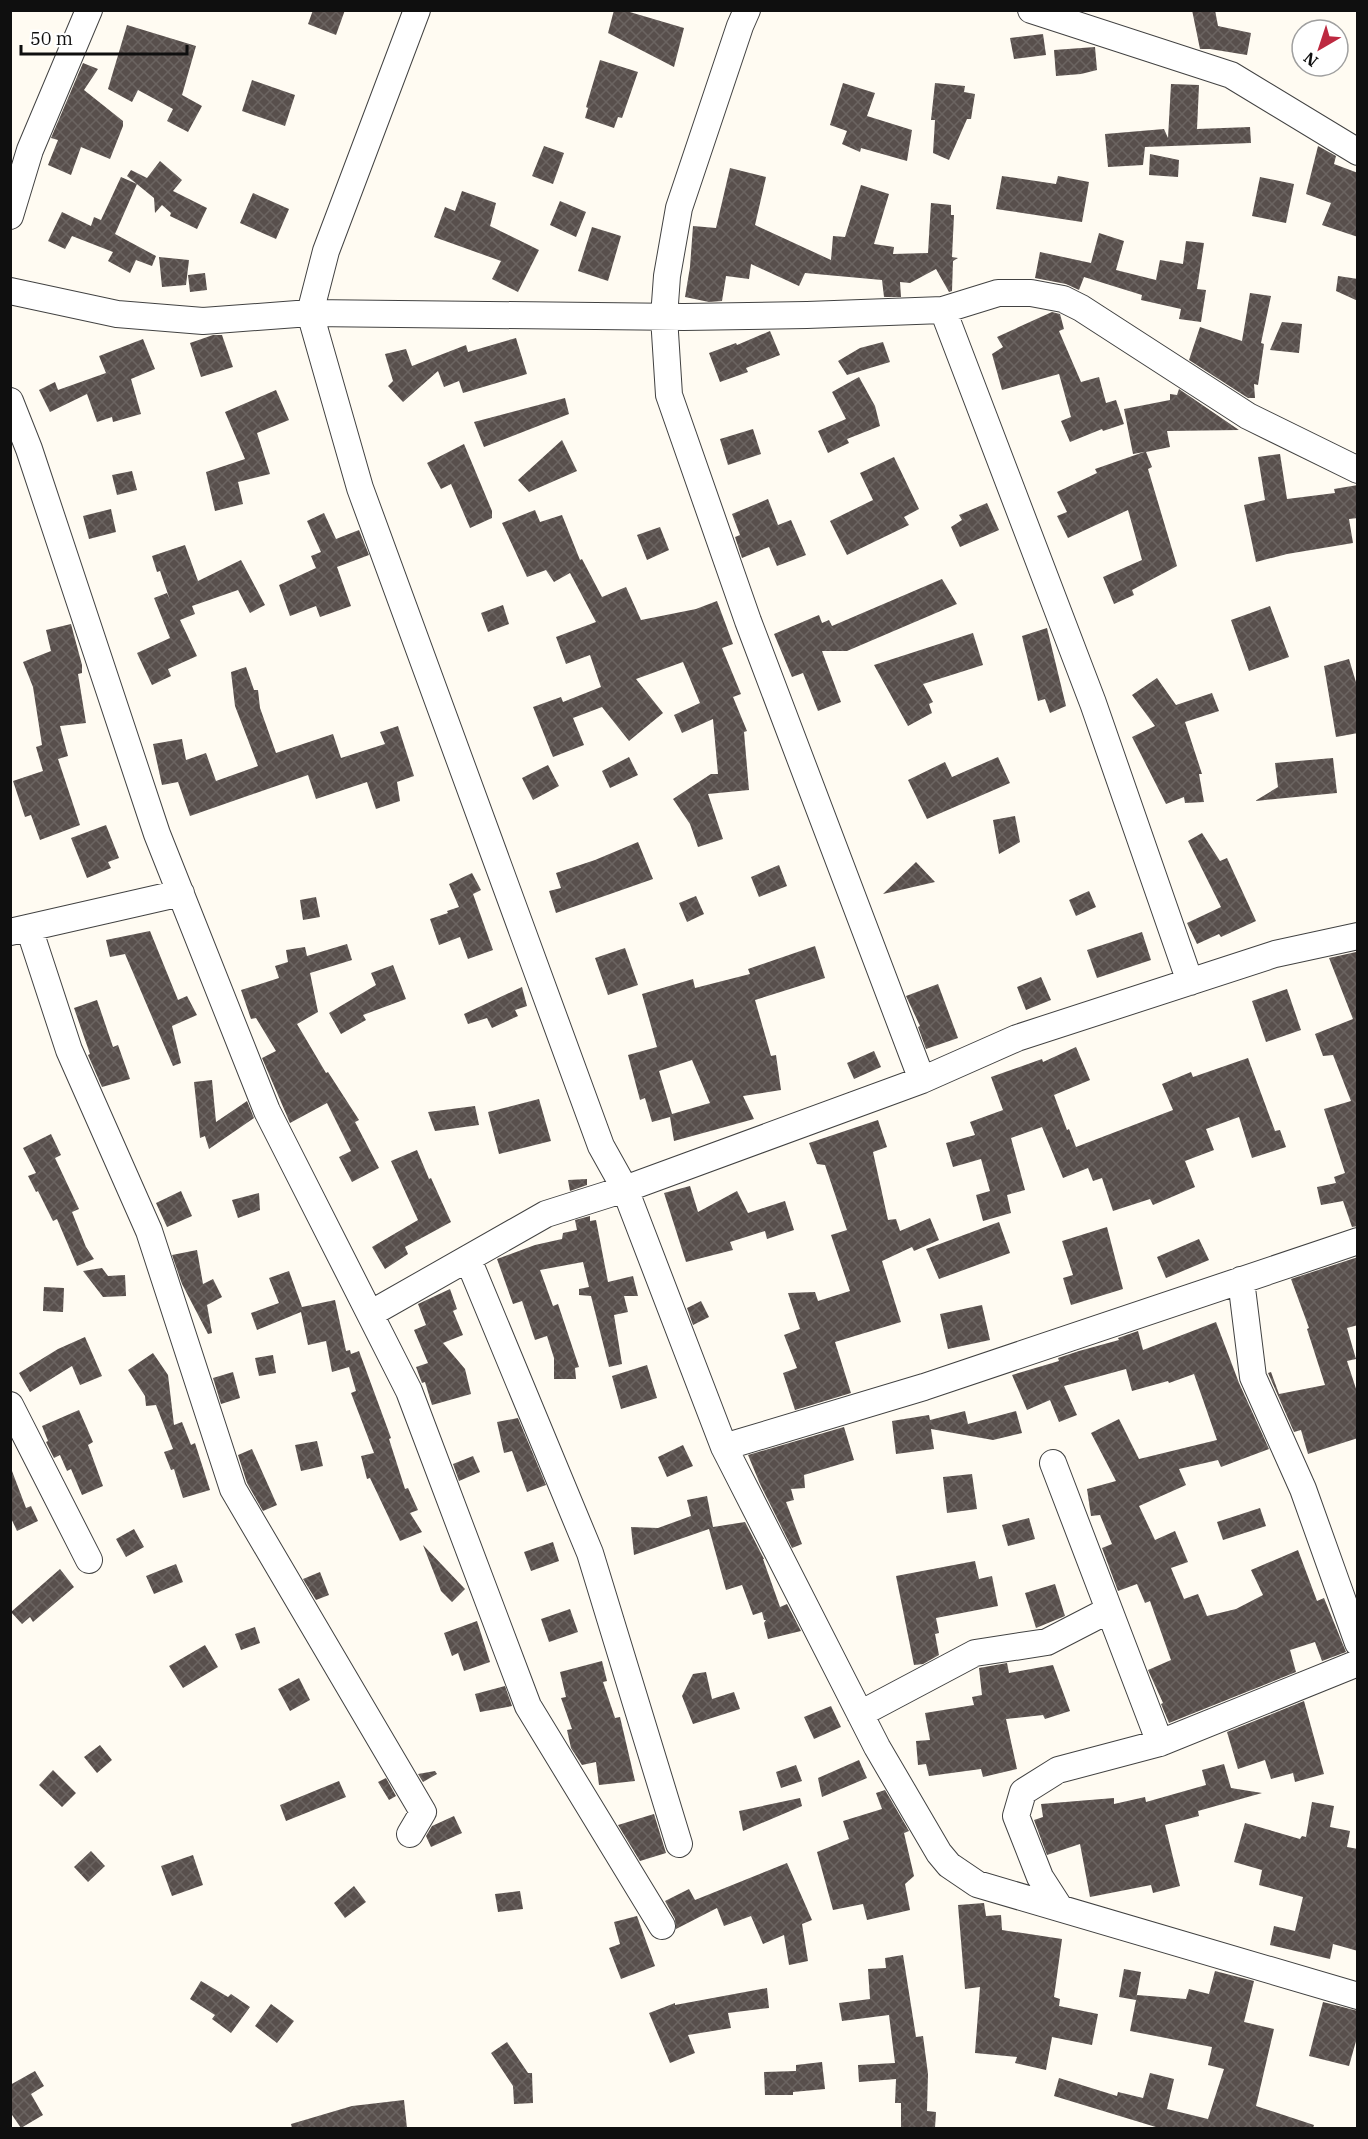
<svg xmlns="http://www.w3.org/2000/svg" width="1368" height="2139" viewBox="0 0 1368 2139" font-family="'IBM Plex Serif',serif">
<defs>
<pattern id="building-cross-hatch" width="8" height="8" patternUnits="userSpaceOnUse" patternTransform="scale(1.5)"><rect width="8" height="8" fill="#584f4c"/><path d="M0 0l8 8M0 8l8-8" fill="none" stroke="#6b6461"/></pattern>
</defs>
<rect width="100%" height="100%" fill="#fffbf2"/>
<path fill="url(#building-cross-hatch)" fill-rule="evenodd" d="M313 10H345L336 35 308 24Z
M614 10H623L684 28 674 67 608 33Z
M1192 10H1215L1218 26 1251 33 1247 55 1210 49H1200Z
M127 25 196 46 182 95 202 106 188 132 167 121 173 109 138 90 132 102 108 89Z
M1043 34 1046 55 1014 59 1010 38Z
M1095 47 1097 70 1081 74 1056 76 1054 50Z
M600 60 638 72 622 118 618 117 614 128 585 118 588 108 586 107Z
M83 63 98 69 84 90 123 121V126L110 159 81 147 71 175 48 165 58 140 51 138Z
M252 80 295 95 285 126 242 111Z
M843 83 875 93 867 116 912 130 907 161 861 148 860 152 842 144 847 131 830 125Z
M935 83 965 86 964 92 975 94 971 119H967L949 160 933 153 935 120H931Z
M1171 84 1199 85 1197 129 1250 127 1251 143 1145 147 1143 165 1108 167 1105 134 1164 129 1168 138Z
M544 146 564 153 553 184 532 176Z
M1318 146 1336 156 1334 164 1358 173V237L1322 225 1331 203 1306 194Z
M1150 154 1179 160 1178 177 1149 175Z
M160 161 182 180 173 191 207 208 197 229 170 216 171 213 162 205 155 213 154 198 127 176 131 170 147 178Z
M730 168 766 177 755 225 831 260 833 236 845 237 861 185 889 194 874 244 894 247 893 254 928 253 931 203 951 205V215H954L952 257 958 258 953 261 952 291 949 292 936 269 910 283 900 282 901 297H884L882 280 805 273 799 286 751 264 749 279 726 276 722 301 709 302 685 297 690 267 693 226 716 228Z
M1002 176 1056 184 1058 176 1089 182 1082 222 996 209Z
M121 177 137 184 115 234 156 256 152 266 136 260 130 273 108 261 113 252 72 236 65 249 48 241 62 212 91 226 94 217 101 220Z
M1260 177 1294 184 1286 223 1252 216Z
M462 191 496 203 490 226 539 250 518 292 492 279 501 261 434 237 445 207 455 211Z
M253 193 289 209 276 239 240 223Z
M560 201 586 212 576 237 550 225Z
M592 227 621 236 608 281 578 271Z
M1099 233 1124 241 1116 270 1156 280 1160 260 1183 264 1186 241 1204 243 1197 289 1206 290 1201 322 1179 319 1181 309 1141 300 1142 295 1084 277 1079 290 1066 284 1035 278 1040 252 1091 263Z
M159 257 189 260 186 285 162 287Z
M205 273 207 290 190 292 188 275Z
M1338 276 1358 279V301L1336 291Z
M1250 293 1271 296 1261 343 1264 344 1258 385 1254 384 1255 398H1248L1189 360 1200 327 1242 341Z
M1052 312 1060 314 1064 329 1059 331 1081 382 1099 377 1106 403 1116 400 1124 424 1103 431 1102 429 1070 442 1061 421 1071 417 1059 374 1002 390 992 354 1003 347 997 337Z
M1282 322 1302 324 1299 353 1270 350Z
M770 331 780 355 746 368 748 372 720 382 709 353 736 343 737 345Z
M213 335H222L233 367 201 377 190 343Z
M516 338 527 374 463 393 459 381 444 387 438 371 403 402 388 386 393 381 385 354 406 349 412 366 466 345 468 352Z
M143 339 155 369 131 379 141 414 113 422 112 417 97 422 87 394 50 412 39 390 55 382 58 390 106 373 99 356Z
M883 342 890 362 847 375 838 361 860 348Z
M859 377 875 406 880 426 847 439 849 443 828 453 818 431 846 419 832 392Z
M1179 389 1239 430 1167 431 1170 447 1146 452 1152 467 1148 469 1177 566 1132 590 1134 595 1114 604 1103 577 1142 560 1128 510 1068 538 1057 516 1067 512 1057 492 1097 473 1095 469 1144 452 1133 454 1124 409 1170 400V394L1177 395Z
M276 390 289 420 257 433 270 474 238 482 243 504 215 511 206 472 245 459 225 412Z
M565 398 569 414 484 447 474 422Z
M753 429 761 454 728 465 720 439Z
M562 440 577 471 529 492 518 480Z
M464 444 492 511V518L470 528 451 484 441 489 427 463Z
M1280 454 1287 499 1335 493 1334 489 1358 485V518L1349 519 1353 543 1287 554 1256 562 1244 505 1265 500 1258 457Z
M894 457 919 509 904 517 909 525 847 555 830 521 873 500 860 473Z
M132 471 137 490 117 495 112 475Z
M768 499 778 525 791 520 806 555 777 566 769 547 742 558 735 537 740 535 732 514Z
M987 503 999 530 960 547 951 527 962 520 959 515Z
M111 509 116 532 89 539 83 516Z
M535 510 540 522 562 515 580 560 582 559 602 597 626 587 641 620 696 609 717 601 733 644 722 648 741 694 733 697 747 731 744 732 749 790 708 794 723 839 698 847 690 824 673 799 711 774H718L713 719 682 733 674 715 700 703 683 662 636 679 663 713 629 741 602 707 573 718 584 745 553 757 533 707 561 697 563 702 601 687 590 655 566 664 556 637 596 622 570 573 554 582 546 570 527 577 502 523Z
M324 513 336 539 359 530 369 555 337 567 351 606 320 617 316 606 290 616 279 585 316 568 311 556 321 552 307 521Z
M660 527 669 550 647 560 637 535Z
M185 545 198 581 241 560 265 605 250 613 238 590 192 606 195 614 180 620 197 656 168 669 171 676 152 685 137 653 170 638 154 598 167 593 170 600 160 571 157 572 152 556Z
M942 579 957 604 847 651H822L841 702 818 711 803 673 792 677 774 634 819 615 822 623 829 620 832 626Z
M503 605 509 624 488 632 481 613Z
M1270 606 1289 657 1249 671 1231 620Z
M71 624 82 665V673L78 674 86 723 60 726 68 756 58 759 80 825 40 840 31 815 25 817 13 781 43 771 36 747 42 745 33 687 23 662 51 651 46 630Z
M1047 628 1066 706 1050 713 1045 699 1038 701 1022 636Z
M973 633 983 665 923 684 933 702 929 704 932 713 908 726 874 665Z
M1349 659 1358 689V733L1336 737 1324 666Z
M246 667 254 690H258L260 708 276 753 333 734 341 758 385 744 380 732 398 726 414 776 397 782 400 801 376 809 367 782 316 799 308 775 190 816 178 782 162 785 153 744 182 739 186 760 206 753 216 781 258 766 235 706 231 672Z
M1157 678 1176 705 1212 693 1219 711 1185 722 1202 774H1199L1204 802 1185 803 1184 797 1166 804 1132 737 1155 726 1132 695Z
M629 757 638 775 610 788 602 771Z
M998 757 1010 783 927 819 908 780 945 762 952 777Z
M1333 758 1337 793 1255 801 1278 787 1275 763Z
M548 765 559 786 533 800 522 778Z
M1015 816 1020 842 999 854 993 820Z
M106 825 119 858 108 862 111 868 87 878 71 838Z
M1202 833 1220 861 1227 858 1256 921 1221 937 1219 934 1197 944 1187 923 1221 907 1188 841Z
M638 842 653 879 556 913 549 891 561 888 556 873 595 860Z
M916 862 935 882 883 894Z
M779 865 787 886 759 897 751 877Z
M472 873 481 890 473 894 493 950 468 959 460 937 439 945 430 919 448 913 447 911 459 907 449 884Z
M1089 891 1096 907 1076 916 1069 900Z
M696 896 704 914 687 922 679 903Z
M316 897 320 917 303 920 300 900Z
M150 931 178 1000 187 996 197 1015 172 1026 181 1063 173 1066 125 954 110 957 106 940Z
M1142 932 1151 960 1097 978 1087 950Z
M347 944 352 960 310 973 318 1012 297 1024 326 1073 328 1072 359 1120 355 1122 379 1168 352 1182 339 1157 351 1151 327 1103 290 1123 262 1058 276 1051 256 1018 251 1019 241 990 279 978 275 966 288 962 286 950 305 947 307 956Z
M815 946 825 978 755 1000 771 1056 776 1055 781 1090 743 1096 754 1119 674 1141 670 1117 652 1122 645 1098 640 1100 628 1055 657 1047 642 994 693 979 695 988 750 974 748 969ZM692 1060 710 1103 672 1114 659 1071Z
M625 948 638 985 608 995 595 958Z
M1356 952 1358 957V1226L1352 1227 1343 1201 1321 1205 1317 1187 1336 1183 1334 1177 1345 1173 1324 1109 1351 1101 1333 1055 1323 1056 1315 1034 1353 1019 1329 958Z
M393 965 406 999 363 1015 366 1020 341 1034 329 1013 376 985 371 973Z
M1041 977 1051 1000 1026 1010 1017 987Z
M938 984 958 1038 926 1049 918 1027 920 1026 906 996Z
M522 987 527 1006 515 1010 518 1016 492 1028 487 1018 468 1024 464 1014Z
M1287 989 1301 1030 1266 1042 1252 1001Z
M97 1000 113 1047 118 1045 130 1079 102 1087 88 1055 90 1054 74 1008Z
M1076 1047 1090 1080 1054 1095 1067 1130 1069 1129 1076 1147 1173 1110 1162 1084 1191 1072 1193 1077 1248 1058 1275 1131 1280 1130 1286 1147 1252 1158 1239 1117 1206 1129 1214 1150 1185 1161 1195 1187 1153 1205 1150 1199 1113 1211 1102 1178 1093 1181 1088 1168 1063 1178 1042 1127 1011 1138 1025 1190 1007 1195 1011 1213 983 1221 976 1195 990 1191 981 1159 953 1167 946 1143 975 1135 970 1122 1003 1110 991 1077 1042 1059 1043 1062Z
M874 1051 881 1067 854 1079 847 1063Z
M212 1080 216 1122 247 1101 254 1118 209 1149 205 1136 200 1138 194 1082Z
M539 1099 551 1141 499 1154 488 1112Z
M475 1106 479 1125 435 1131 428 1112Z
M878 1120 887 1147 873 1152 888 1220 896 1219 900 1231 930 1218 939 1240 914 1251 912 1247 882 1261 901 1322 835 1342 851 1393 795 1410 783 1373 797 1368 784 1335 800 1329 788 1293 815 1292 818 1301 850 1291 831 1235 847 1230 825 1165 817 1164 809 1143Z
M51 1134 61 1155 55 1158 79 1209 72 1212 86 1247 94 1259 77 1266 57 1219 53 1221 38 1191 36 1192 28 1176 36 1173 23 1148Z
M417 1150 429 1179 431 1178 451 1222 405 1247 408 1254 385 1269 372 1247 418 1220 391 1161Z
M587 1179V1185L570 1191 568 1180Z
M690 1186 698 1212 737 1191 748 1213 785 1201 794 1230 767 1239 765 1231 730 1242 733 1250 686 1262 664 1193Z
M181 1191 192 1216 167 1227 156 1203Z
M259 1193 260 1210 238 1218 232 1200Z
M590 1216V1221L596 1220 608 1282 633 1276 638 1296H624L628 1312 614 1315 622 1364 609 1367 591 1296 579 1295V1289L589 1287 583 1262 540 1270 553 1306 558 1304 579 1367 575 1368 576 1379H554V1358L547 1336 535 1340 522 1301 513 1304 497 1259 535 1245 562 1239 563 1233 577 1230 575 1220Z
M999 1222 1010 1253 939 1279 926 1249Z
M1107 1227 1123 1289 1071 1305 1063 1278 1073 1275 1062 1241Z
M1199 1239 1209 1260 1166 1278 1157 1257Z
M197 1250 203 1284 213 1279 222 1297 207 1305 212 1333 208 1334 182 1284 172 1255Z
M1358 1257V1325L1347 1328 1356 1359 1347 1361 1358 1395V1438L1308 1454 1301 1430 1294 1432 1268 1373 1271 1372 1279 1394 1325 1385 1307 1329 1309 1328 1291 1279Z
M102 1268 108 1276 125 1275 126 1296 103 1297 83 1271Z
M289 1271 302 1307 335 1300 346 1351 350 1350 351 1354 359 1351 391 1438 389 1439 405 1489 408 1488 418 1510 410 1513 422 1532 400 1541 370 1478 367 1479 361 1456 374 1453 351 1393 356 1391 349 1367 332 1372 326 1341 308 1345 301 1312 257 1330 251 1313 279 1303 269 1278Z
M44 1287 64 1288 63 1312 43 1311Z
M450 1289 457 1309 453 1311 463 1335 443 1343 465 1369 471 1394 432 1405 425 1382 422 1383 416 1367 428 1363 414 1330 426 1325 418 1304Z
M701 1301 709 1317 693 1325 687 1308Z
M982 1305 990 1340 948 1349 940 1314Z
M1216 1322 1239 1383 1269 1449 1221 1467 1218 1460 1179 1469 1186 1485 1139 1506 1155 1540 1175 1531 1188 1562 1171 1568 1184 1599 1198 1594 1207 1616 1236 1609 1263 1595 1251 1570 1298 1550 1317 1601 1324 1598 1346 1652 1322 1661 1315 1642 1290 1650 1296 1672 1169 1723 1161 1704 1163 1703 1148 1670 1171 1660 1150 1601 1145 1603 1137 1584 1118 1591 1102 1548 1112 1544 1100 1515 1091 1516 1087 1489 1116 1481 1091 1433 1119 1419 1139 1459 1217 1440 1194 1374 1169 1383 1168 1381 1132 1391 1126 1369 1064 1386 1077 1415 1059 1422 1050 1400 1027 1410 1012 1375 1059 1361 1058 1358 1079 1351 1119 1340 1118 1338 1138 1331 1143 1350Z
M85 1337 102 1376 80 1385 72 1366 30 1392 19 1373 58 1349Z
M153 1353 168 1375 174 1425 182 1422 191 1445 195 1443 210 1490 183 1498 174 1469 171 1470 164 1452 173 1449 156 1405 146 1406 145 1396 128 1370Z
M273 1355 276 1373 259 1376 255 1358Z
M647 1365 657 1398 621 1409 612 1376Z
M233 1372 240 1398 221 1404 213 1378Z
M79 1410 93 1442 88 1445 103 1486 82 1495 71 1469 67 1471 60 1455 54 1458 46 1442 48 1441 42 1426Z
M965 1411 968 1424 1016 1411 1022 1433 993 1440 931 1429 934 1449 896 1454 892 1421 929 1415 930 1420Z
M518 1418 546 1485 527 1492 512 1451 504 1453 497 1422Z
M844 1427 854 1460 804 1475 805 1488 791 1489 794 1500 786 1502 802 1544 792 1548 760 1484 748 1455Z
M317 1441 323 1466 301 1471 295 1445Z
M683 1445 693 1466 667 1477 658 1457Z
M252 1449 277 1505 263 1511 247 1483 238 1455Z
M473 1456 480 1472 459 1481 453 1464Z
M10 1471H12L26 1508 31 1506 38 1521 17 1531 10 1516Z
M972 1474 977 1509 947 1513 943 1477Z
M707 1496 713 1527 745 1522 764 1559H763L780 1607 787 1604 801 1631 768 1639 764 1623 766 1620H764L762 1612 753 1615 742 1585 726 1590 709 1529 634 1555 631 1527 658 1528 691 1516 687 1500Z
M1260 1508 1266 1526 1223 1540 1217 1522Z
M1029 1518 1035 1539 1008 1546 1002 1525Z
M134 1529 144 1547 126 1557 116 1539Z
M553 1542 559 1561 531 1571 524 1552Z
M423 1545 465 1589 452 1602 441 1591Z
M975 1561 979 1579 992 1576 998 1606 936 1618 939 1633 935 1634 939 1655 923 1664 914 1665 896 1576Z
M176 1564 183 1582 154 1594 146 1576Z
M60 1569 74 1587 33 1622 30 1617 22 1624 11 1612Z
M320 1572 329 1595 316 1600 303 1579Z
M1055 1584 1065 1616 1036 1628 1025 1593Z
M570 1609 578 1632 549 1642 541 1619Z
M477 1621 490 1662 464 1671 458 1653 452 1656 444 1633Z
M255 1627 260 1643 241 1650 235 1634Z
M205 1645 218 1667 183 1688 169 1666Z
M602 1661 607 1681 603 1682 615 1718 620 1717 635 1781 599 1785 596 1762 582 1765 571 1748 567 1730 572 1729 561 1698 566 1697 560 1672Z
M1007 1663 1009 1673 1053 1665 1070 1711 1045 1719 1043 1715 1006 1719 1017 1769 983 1777 981 1769 929 1776 926 1764 918 1765 916 1741 930 1740 925 1713 974 1705 972 1697 982 1695 979 1668Z
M706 1672 712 1699 734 1692 740 1709 693 1724 682 1696 693 1674Z
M299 1678 310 1700 290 1711 278 1689Z
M505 1686 512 1706 480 1712 475 1694Z
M1304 1701 1324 1774 1295 1782 1293 1773 1271 1779 1265 1760 1238 1769 1227 1732Z
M831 1706 841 1727 814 1739 804 1717Z
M100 1745 112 1760 97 1773 84 1757Z
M859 1760 867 1778 822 1797 818 1778Z
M1224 1764 1231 1788 1262 1793 1198 1811 1199 1816 1165 1825 1180 1886 1153 1893 1151 1885 1090 1897 1080 1844 1047 1855 1034 1820 1043 1817 1041 1804 1114 1798V1804L1145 1797 1146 1802 1206 1785 1202 1770Z
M796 1765 802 1781 781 1788 776 1772Z
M53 1770 76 1793 62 1807 39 1785Z
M435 1771 437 1774 423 1782 418 1774Z
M386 1778 396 1796 389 1800 378 1782Z
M339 1781 346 1797 286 1821 280 1805Z
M885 1790 909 1831 904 1833 914 1876 905 1884 910 1910 867 1920 863 1904 833 1910 817 1852 849 1839 843 1821 882 1809 876 1793Z
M800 1798 802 1806 743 1831 739 1811Z
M1312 1802 1334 1806 1330 1827 1350 1831 1347 1847 1358 1849V1951L1333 1944 1330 1959 1270 1945 1274 1926 1295 1931 1303 1897 1259 1885 1262 1870 1234 1862 1245 1823 1300 1839 1302 1836 1306 1837Z
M654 1814 666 1853 640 1861 618 1825Z
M454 1816 462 1833 431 1847 426 1836 432 1826Z
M91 1851 105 1866 88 1882 74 1867Z
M193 1855 203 1885 172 1896 161 1866Z
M787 1863 812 1920 802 1924 808 1961 789 1965 784 1935 763 1944 751 1916 724 1926 717 1908 676 1929 675 1919 665 1901 689 1889 695 1900Z
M354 1886 366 1902 345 1918 334 1903Z
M520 1891 523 1909 498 1912 495 1894Z
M984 1903 986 1916 1001 1915 1002 1930 1062 1939 1054 1997 1060 1999 1059 2006 1098 2014 1092 2045 1052 2037 1046 2070 1015 2063 1017 2057 975 2053 980 1987 965 1989 958 1905Z
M637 1916 655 1966 621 1979 609 1948 620 1944 614 1922Z
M903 1955 916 2037 923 2036 928 2074 927 2111 936 2112 935 2128H901V2103H895L896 2079 859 2082 858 2065 895 2063 889 2015 842 2021 839 2003 870 1999 868 1969 886 1968 885 1958Z
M1124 1969 1141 1972 1136 2000 1119 1997Z
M1215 1971 1254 1981 1244 2022 1274 2029 1256 2106 1314 2125 1313 2128H1159L1054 2096 1059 2078 1117 2096 1118 2092 1143 2098 1150 2073 1174 2079 1167 2109 1208 2119 1224 2069 1208 2065 1212 2047 1130 2031 1137 1995 1186 1999 1189 1989 1209 1994Z
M201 1981 228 1997 231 1994 250 2007 231 2033 212 2019 215 2015 190 1999Z
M767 1988 769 2008 728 2013 731 2028 688 2035 695 2053 670 2063 649 2013 675 2003V2005Z
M1323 2002 1358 2011V2034L1349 2066 1309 2056Z
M271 2004 294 2021 277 2043 255 2026Z
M507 2042 528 2073H532L533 2103 514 2104 513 2086 491 2053Z
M822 2062 825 2089 793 2092V2095H765L764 2072 796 2071V2065Z
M35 2071 44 2086 31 2094 43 2115 21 2128 10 2112V2085Z
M404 2100 407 2128H292L291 2124 352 2106Z"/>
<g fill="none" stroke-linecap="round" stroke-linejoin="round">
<g stroke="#424242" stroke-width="28">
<path id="street" d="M417 10 326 251 310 313 360 488 601 1146 625 1189 724 1447 877 1747 939 1853 949 1865 977 1884 1358 1996
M747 10 740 26 679 208 667 276 664 317 669 395 748 621 922 1080
M1031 10 1231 75 1358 152
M10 216 30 150 89 10
M10 291 117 314 203 321 310 313 684 317 807 315 943 310 998 293H1031L1063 299 1081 308 1248 416 1358 470
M943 310 1093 703 1190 982
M10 401 29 449 157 834 267 1111 409 1391 528 1706 662 1926
M29 928 69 1050 149 1231 233 1489 423 1812 410 1834
M10 932 181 893
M468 1259 590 1553 679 1844
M1241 1280 1253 1377 1303 1489 1358 1643
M370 1314 546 1214 625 1189 922 1080 1017 1038 1275 954 1358 936
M10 1405 89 1560
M724 1447 924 1387 1358 1241
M1053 1463 1160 1743
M860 1714 975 1653 1047 1642 1109 1610
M1060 1908 1040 1877 1016 1816 1023 1792 1058 1770 1160 1743 1358 1663"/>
</g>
<use href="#street" stroke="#fff" stroke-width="26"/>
</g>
<rect width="1368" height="2139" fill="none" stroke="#0f0f0f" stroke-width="24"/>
<g transform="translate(1320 48) rotate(219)"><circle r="28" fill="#ffffff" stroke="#9f9f9f" stroke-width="1.5"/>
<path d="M0-4.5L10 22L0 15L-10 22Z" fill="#bd2940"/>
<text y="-9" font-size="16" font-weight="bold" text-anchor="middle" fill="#0f0f0f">N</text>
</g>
<path d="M21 45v9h166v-9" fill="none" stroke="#0f0f0f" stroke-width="3"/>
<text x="30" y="45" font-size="18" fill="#0f0f0f" stroke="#ffffff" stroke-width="4.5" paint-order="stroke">50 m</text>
</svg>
